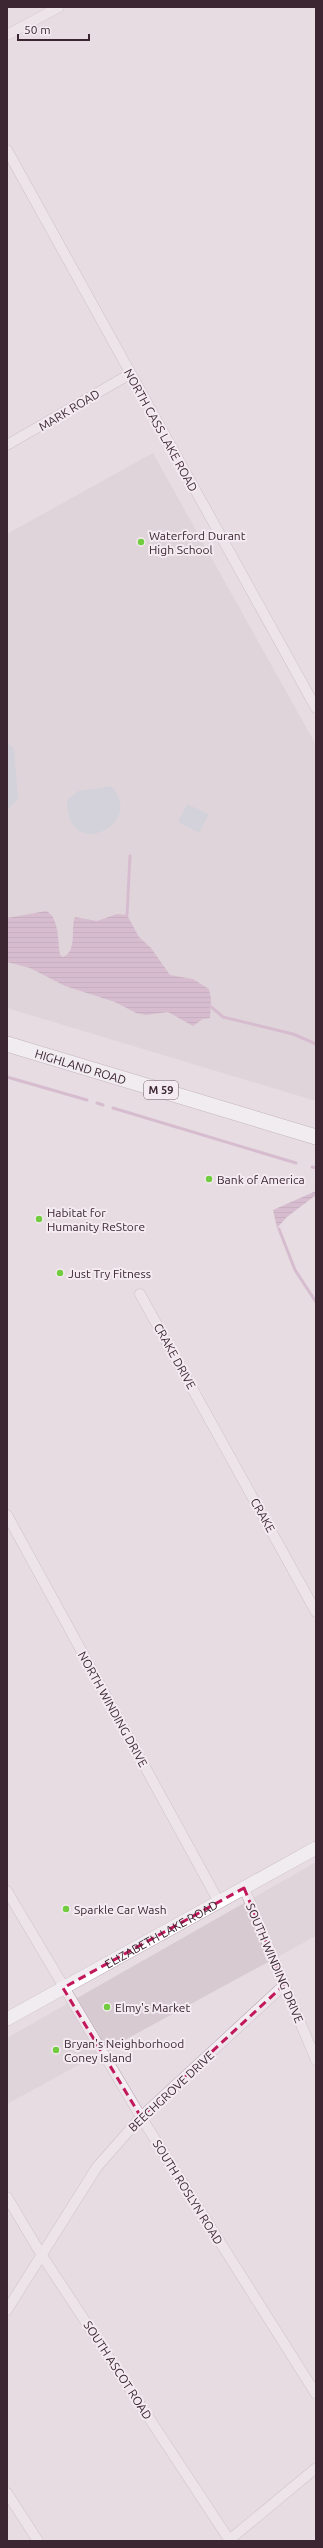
<svg xmlns="http://www.w3.org/2000/svg" width="323" height="2548" viewBox="0 0 323 2548" font-family="Ubuntu,sans-serif">
<defs>
<pattern id="water-rules" width="6" height="5" patternUnits="userSpaceOnUse"><rect width="6" height="5" fill="#c696b8"/><path d="M0 2.5h6" fill="none" stroke="#a27a96"/></pattern>
</defs>
<rect width="100%" height="100%" fill="#e6dce2"/>
<path fill="#d8cad1" d="M153 453 316 745V1101L7 1008V534Z
M316 1862V1936L7 2104V2038Z"/>
<path fill="#bdc6d0" d="M7 743 14 748 18 799 7 811Z
M111 786C148 824 66 864 67 800L78 791Z
M187 804 209 814 199 833 178 822Z"/>
<path fill="url(#water-rules)" d="M46 911C59 916 58 942 60 955L63 957C78 951 70 927 75 917L97 921 117 914 127 915 139 937 151 948 170 975 193 979 209 989 211 999 210 1018 203 1019 193 1026 168 1012 146 1015 136 1013 115 1002 65 986 30 968 7 962V918Z
M316 1191V1195L287 1217 277 1228 273 1210Z"/>
<g fill="none" stroke-linecap="round" stroke-linejoin="round">
<path stroke="#c696b8" stroke-width="3" d="M127 915 130 856
M210 1006 223 1017 293 1034 316 1044
M7 1077 87 1100
M97 1103 103 1105
M113 1108 296 1163
M312 1167 316 1168
M279 1229 295 1270 316 1302"/>
<g stroke="#b0a2aa" stroke-width="11">
<path id="minor" d="M7 35 59 7
M7 150 316 708
M7 445 130 374
M140 1294 316 1612
M7 1515 219 1902
M244 1888 316 2060
M7 1891 141 2117 316 2394
M7 2197 41 2254 230 2541
M7 2310 97 2167 141 2117 284 1985
M7 2493 38 2541
M228 2541 316 2468"/>
</g>
<g stroke="#b19ba9" stroke-width="14">
<g id="major">
<path id="s1" d="M7 2019 316 1848"/>
</g>
</g>
<g stroke="#9c8392" stroke-width="16">
<g id="highway">
<path id="s2" d="M7 1044 316 1137"/>
</g>
</g>
<use href="#minor" stroke="#f4eef2" stroke-width="10"/>
<use href="#major" stroke="#fff" stroke-width="13"/>
<use href="#highway" stroke="#fff" stroke-width="15"/>
</g>
<path d="M0 0H323V2548H0ZM244 1888 284 1985 141 2117 63 1988Z" fill="#e6dce2" fill-opacity=".55" fill-rule="evenodd"/>
<path fill="none" stroke="#c2185b" stroke-width="3" stroke-dasharray="8 5" stroke-linejoin="round" d="M244 1888 284 1985 141 2117 63 1988Z"/>
<g fill="#72cc3f" stroke="#f4ebf0" stroke-width="1.5">
<circle cx="141" cy="542" r="4"/>
<circle cx="209" cy="1179" r="4"/>
<circle cx="39" cy="1219" r="4"/>
<circle cx="60" cy="1273" r="4"/>
<circle cx="66" cy="1909" r="4"/>
<circle cx="107" cy="2007" r="4"/>
<circle cx="56" cy="2050" r="4"/>
</g>
<g text-anchor="middle" dominant-baseline="central" stroke-width="4" stroke-linejoin="round" paint-order="stroke">
<rect fill="#f4ebf0" stroke="#73616b" stroke-width="1" x="144" y="1081" width="34" height="18" rx="3"/>
<g font-size="11" font-weight="bold" fill="#3c2632">
<text x="161" y="1090">M 59</text>
</g>
<g font-size="12" fill="#3c2632" stroke="#f4ebf0">
<text transform="translate(69 410) rotate(-31)">MARK ROAD</text>
<text transform="translate(161 430) rotate(61)">NORTH CASS LAKE ROAD</text>
<text stroke="none"><textPath href="#s2" startOffset="77">HIGHLAND ROAD</textPath></text>
<text transform="translate(175 1356) rotate(61)">CRAKE DRIVE</text>
<text transform="translate(263 1515) rotate(61)">CRAKE</text>
<text transform="translate(113 1709) rotate(61)">NORTH WINDING DRIVE</text>
<text stroke="none"><textPath href="#s1" startOffset="176">ELIZABETH LAKE ROAD</textPath></text>
<text transform="translate(275 1963) rotate(67)">SOUTH WINDING DRIVE</text>
<text transform="translate(171 2091) rotate(-43)">BEECHGROVE DRIVE</text>
<text transform="translate(188 2192) rotate(58)">SOUTH ROSLYN ROAD</text>
<text transform="translate(118 2370) rotate(57)">SOUTH ASCOT ROAD</text>
</g>
<g font-size="12" fill="#3c2632" stroke="#f4ebf0" text-anchor="start">
<text x="149" y="535">Waterford Durant<tspan x="149" dy="14">High School</tspan></text>
<text x="217" y="1179">Bank of America</text>
<text x="47" y="1212">Habitat for<tspan x="47" dy="14">Humanity ReStore</tspan></text>
<text x="68" y="1273">Just Try Fitness</text>
<text x="74" y="1909">Sparkle Car Wash</text>
<text x="115" y="2007">Elmy's Market</text>
<text x="64" y="2043">Bryan's Neighborhood<tspan x="64" dy="14">Coney Island</tspan></text>
</g>
</g>
<rect width="323" height="2548" fill="none" stroke="#3c2632" stroke-width="16"/>
<path d="M18 34v6h71v-6" fill="none" stroke="#3c2632" stroke-width="2"/>
<text x="24" y="34" font-size="12" fill="#3c2632" stroke="#f4ebf0" stroke-width="3" paint-order="stroke">50 m</text>
</svg>
